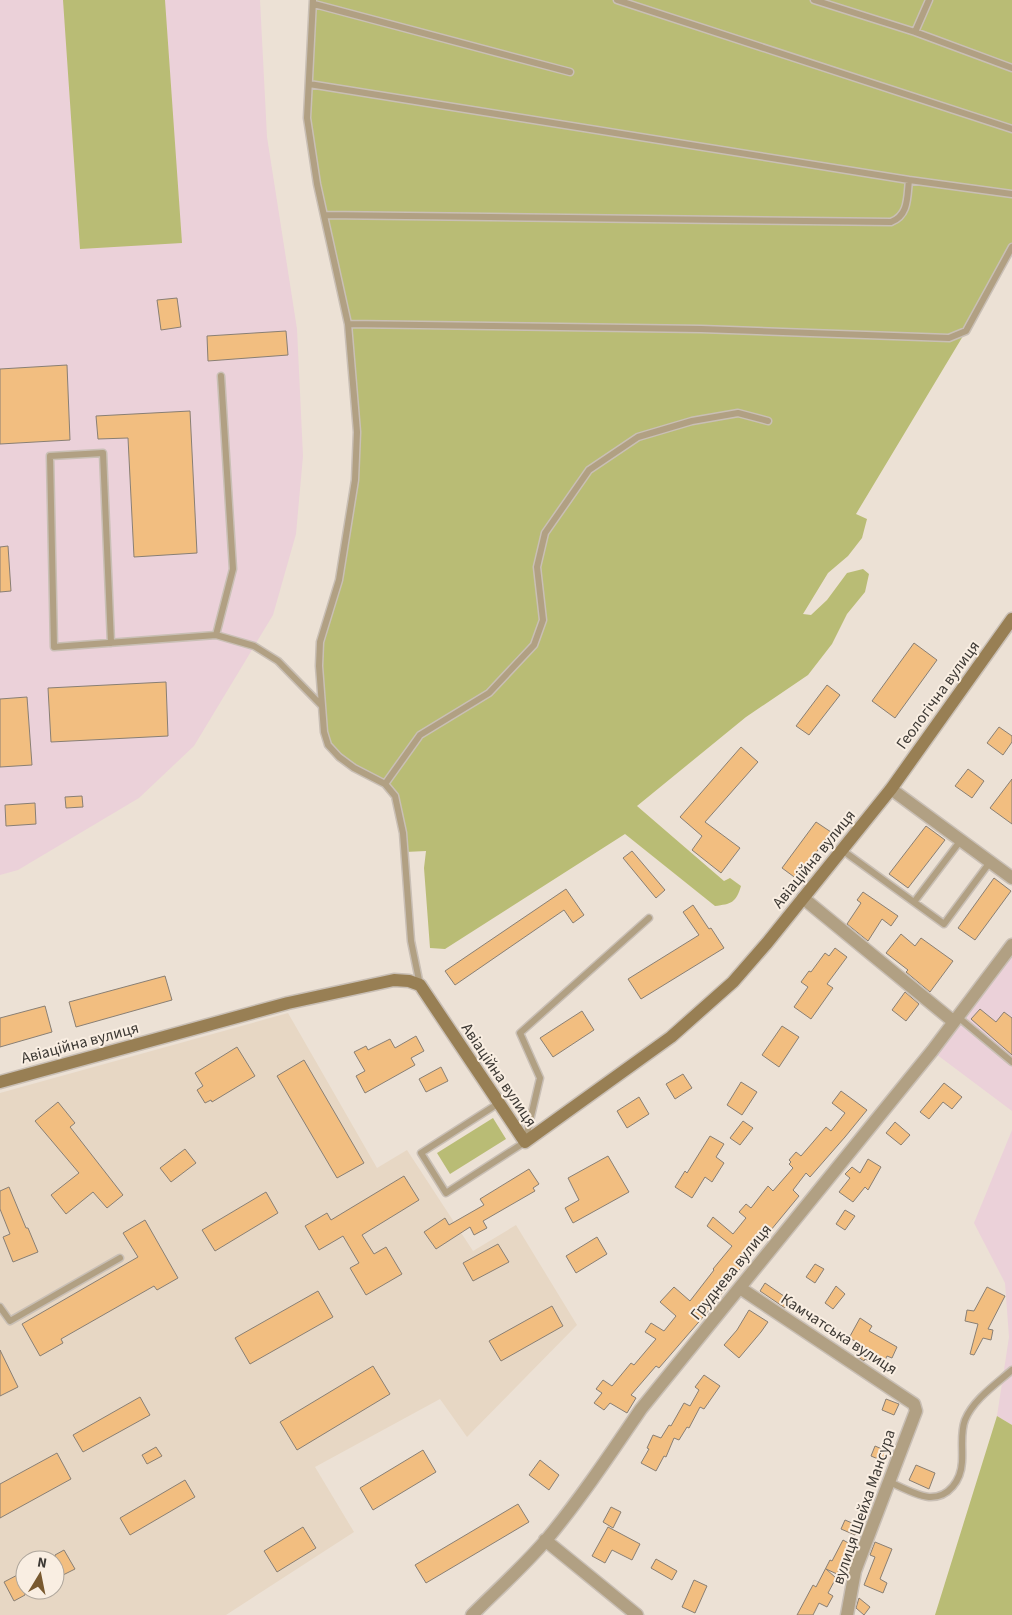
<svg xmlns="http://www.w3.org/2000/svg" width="1012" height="1615" viewBox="0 0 1012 1615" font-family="'Source Sans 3',sans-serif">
<rect width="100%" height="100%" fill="#ece1d5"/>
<path fill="#e7d7c4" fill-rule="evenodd" d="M288 1013 377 1168 407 1150 473 1251 516 1225 577 1325 467 1437 440 1399 315 1467 354 1532 226 1615H0V1093ZM25 1560H55V1590H25Z"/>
<path fill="#ebd1d9" d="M0 0H260L267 137 297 329 303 456 296 534 273 615 194 746 139 798 18 870 0 875Z
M1012 945V1111L932 1051Z
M1012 1130V1425L997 1416 1009 1337 1005 1283 974 1223Z"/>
<path fill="#b9bc75" d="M63 0H165L182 243 80 249Z
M313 0H1012V247L966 331 856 514 867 519 862 538 848 556 828 573 803 614 811 615 827 600 847 573 863 569 869 574 865 592 847 614 832 644 808 675 746 717 637 806 724 881 730 878 741 886C736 903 731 904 715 906L625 834 445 949 430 948 424 868 426 851 405 852 395 796 328 745 320 642 328 617 346 535 357 432 348 324 307 118Z
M493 1118 506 1139 450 1174 437 1153Z
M997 1416 1012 1425V1615H935Z"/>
<path fill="#f2be80" stroke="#897f74" d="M177 298 181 327 161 330 157 300Z
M286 331 288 355 208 361 207 336Z
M67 365 70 440 0 444V369Z
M190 411 197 553 134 557 128 438 98 439 96 416Z
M8 546 11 591 0 592V547Z
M914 643 937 660 895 718 872 701Z
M166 682 168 736 51 742 48 688Z
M827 685 840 695 809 735 796 726Z
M27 697 32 765 0 767V699Z
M999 727 1012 736V742L1003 755 987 743Z
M741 747 758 762 705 822 740 848 721 873 692 850 702 836 680 817Z
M968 769 984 781 972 798 955 786Z
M1012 779V824L990 808Z
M82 796 83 807 66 808 65 797Z
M35 803 36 824 6 826 5 805Z
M816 822 831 832 797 879 782 868Z
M926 826 945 840 908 888 889 874Z
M632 851 665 890 656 898 623 858Z
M994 878 1011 891 975 940 958 928Z
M566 889 584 915 573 923 564 910 455 985 445 971Z
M863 892 898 916 891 926 882 919 868 941 847 924 861 903 857 900Z
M693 905 709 929 711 928 724 948 641 999 628 979 699 935 683 912Z
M901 934 915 946 921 938 953 961 930 992 906 972 908 970 886 953Z
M835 948 847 957 827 984 833 988 811 1019 794 1007 808 987 801 982 809 971 811 972 825 953 829 956Z
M165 976 172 1000 76 1027 69 1002Z
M905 992 919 1004 906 1021 892 1010Z
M45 1006 52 1032 0 1047V1018Z
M980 1009 996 1022 1004 1012 1012 1018V1055L971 1019Z
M582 1011 594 1030 553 1057 540 1038Z
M782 1026 799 1037 779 1067 762 1055Z
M416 1036 424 1051 411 1058 415 1065 365 1093 356 1076 365 1071 354 1052 366 1046 368 1050 390 1039 395 1048Z
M237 1047 255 1076 212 1102 211 1100 205 1103 197 1090 203 1086 195 1073Z
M304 1060 364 1163 337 1178 277 1076Z
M441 1067 448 1081 426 1092 419 1079Z
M683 1074 692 1088 675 1099 666 1084Z
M741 1082 757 1092 742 1115 727 1105Z
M944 1083 962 1097 952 1109 943 1102 929 1119 920 1112Z
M841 1091 867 1110 845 1137 810 1177 806 1173 793 1190 799 1196 766 1236 763 1234 743 1259 746 1262 726 1285 727 1287 710 1309 659 1368 656 1366 631 1395 636 1398 627 1413 610 1403 604 1410 594 1403 602 1393 596 1389 603 1380 612 1386 631 1363 634 1365 656 1339 645 1332 651 1323 664 1331 676 1316 660 1302 674 1287 690 1301 714 1270 713 1269 732 1246 707 1226 713 1217 733 1234 746 1218 739 1212 746 1204 751 1208 768 1186 773 1191 793 1168 789 1164 791 1162 789 1160 796 1152 801 1156 826 1127 831 1131 845 1113 832 1103Z
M639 1097 649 1114 627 1128 617 1111Z
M58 1102 75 1123 70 1127 123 1195 107 1208 93 1192 66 1214 51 1195 79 1173 35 1121Z
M743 1121 753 1128 740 1145 730 1138Z
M895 1122 910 1135 901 1145 886 1133Z
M710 1136 724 1144 716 1157 724 1163 712 1182 705 1177 692 1198 675 1187 685 1171 687 1173Z
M185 1149 196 1163 171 1182 160 1168Z
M608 1156 629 1192 573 1223 565 1208 579 1200 568 1178Z
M868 1159 881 1167 868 1190 865 1187 853 1202 839 1192 850 1178 845 1174 852 1167 860 1173Z
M529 1169 539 1184 533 1188 535 1191 483 1221 487 1228 474 1235 470 1227 436 1249 424 1232 445 1218 449 1225 484 1205 480 1199Z
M404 1176 419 1200 362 1235 374 1254 386 1247 402 1274 366 1295 350 1268 359 1263 343 1236 319 1250 305 1226 327 1213 331 1220Z
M9 1187 26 1228H28L38 1252 13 1262 3 1237 10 1234 0 1209V1191Z
M266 1192 278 1213 215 1251 202 1230Z
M845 1210 855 1216 845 1230 836 1224Z
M145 1220 178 1278 157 1290 154 1286 61 1339 63 1343 40 1356 22 1324 138 1257 123 1233Z
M597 1237 607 1254 576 1273 566 1256Z
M498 1244 509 1262 473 1281 463 1263Z
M815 1264 824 1269 815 1283 806 1277Z
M765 1283 791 1301 785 1308 760 1291Z
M836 1286 845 1294 833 1309 825 1303Z
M987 1287 1005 1296 988 1329 993 1330 991 1340 983 1338 974 1355 970 1354 978 1324 965 1321 967 1310 974 1311Z
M318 1291 333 1317 250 1364 235 1338Z
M552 1306 563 1326 501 1361 489 1341Z
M749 1310 768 1322 761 1332 739 1358 724 1345 737 1330Z
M860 1318 872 1326 869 1331 897 1347 892 1358 887 1356 882 1367 865 1359 864 1361 855 1355 861 1344 849 1338Z
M0 1350 18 1387 0 1396Z
M373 1366 390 1394 297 1450 280 1422Z
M704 1375 720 1386 704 1409 700 1407 689 1428 687 1427 679 1440 674 1438 666 1457 664 1456 656 1471 641 1463 649 1449 647 1448 653 1435 661 1438 669 1425 671 1426 684 1403 690 1406 699 1390 695 1387Z
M140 1397 150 1415 83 1452 73 1435Z
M886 1399 899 1404 894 1415 882 1410Z
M875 1446 889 1452 885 1462 871 1456Z
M156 1447 162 1456 147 1464 142 1455Z
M423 1450 436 1472 373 1510 360 1488Z
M57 1453 71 1479 0 1518V1484Z
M540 1460 559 1475 549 1490 529 1475Z
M916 1465 935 1473 929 1489 909 1480Z
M185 1480 195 1497 130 1535 120 1518Z
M518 1504 529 1522 426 1583 415 1565Z
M611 1507 621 1512 613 1528 603 1522Z
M845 1520 859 1526 855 1535 841 1529Z
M303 1527 316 1548 277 1572 264 1551Z
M608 1527 640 1544 632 1560 612 1550 605 1563 592 1556Z
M843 1540 852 1545 837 1574 826 1569 836 1578 828 1593 833 1596 827 1607 819 1603 813 1615H797L813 1585 816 1587 830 1560 832 1561Z
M875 1542 892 1549 880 1579 887 1583 883 1593 864 1585 875 1557 870 1555Z
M64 1550 75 1569 55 1579V1555Z
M656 1559 677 1571 672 1580 651 1568Z
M25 1571V1595L14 1601 4 1582Z
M694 1580 707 1586 695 1613 682 1607Z
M859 1598 870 1607 864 1615 856 1608Z"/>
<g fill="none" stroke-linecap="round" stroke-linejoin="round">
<g stroke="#c9bfb5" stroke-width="9">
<path id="lane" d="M313 0 307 118 317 184 348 324 357 432 355 480 339 580 320 642 319 666 324 732 328 745 339 757 354 768 385 784 395 796 403 833 411 941 420 985
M617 0 1012 129
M814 0 915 32 1012 68
M314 4 570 72
M915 32 929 0
M309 84 909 180 1012 194
M324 215 891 222C909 215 907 197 909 180
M348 324 701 329 949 338 966 331 1012 247
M216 635 233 569 221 376
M111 643 103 453 50 456 54 647 216 635 254 646 278 661 321 705
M385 784 420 735 489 693 534 645 543 620 537 567 545 533 589 470 638 437 692 421 738 413 768 421
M842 850 944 924 990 862
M914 902 961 840
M958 1017 1012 1062
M499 1103 421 1153 446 1193 525 1142 540 1078 520 1033 649 918
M0 1307 10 1321 120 1258
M890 1482C900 1487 918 1496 929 1497 949 1498 961 1480 962 1462 963 1448 960 1433 965 1420 973 1400 996 1384 1012 1370"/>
</g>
<g stroke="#c9bfb5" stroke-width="15">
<path id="street" d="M891 789 1012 878
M803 898 954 1022
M740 1288 914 1404 916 1411 855 1571 847 1615
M545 1540 637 1615
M472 1615C497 1590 524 1566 547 1539 581 1498 611 1453 641 1409L932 1051 1012 945"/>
</g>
<g stroke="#c9bfb5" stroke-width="15">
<path id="secondary" d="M0 1082 288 1003 394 980 409 981 420 985 525 1142 671 1037 733 982 767 943 891 789 1012 619"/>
</g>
<use href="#lane" stroke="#b1a083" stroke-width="6"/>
<use href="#street" stroke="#b1a083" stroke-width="12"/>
<use href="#secondary" stroke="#987f54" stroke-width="12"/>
</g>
<g text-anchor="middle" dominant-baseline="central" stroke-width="4" stroke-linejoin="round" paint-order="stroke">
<g font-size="16" fill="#3d3934" stroke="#f9eee2">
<text transform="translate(938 695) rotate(-54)">Геологічна вулиця</text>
<text transform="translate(814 859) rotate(-51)">Авіаційна вулиця</text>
<text transform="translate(80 1043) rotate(-15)">Авіаційна вулиця</text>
<text transform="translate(499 1075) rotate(56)">Авіаційна вулиця</text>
<text transform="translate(731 1272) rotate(-51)">Груднева вулиця</text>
<text transform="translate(839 1334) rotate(33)">Камчатська вулиця</text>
<text transform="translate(864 1507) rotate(-71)">вулиця Шейха Мансура</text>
</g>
</g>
<g transform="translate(40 1575) rotate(10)"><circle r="24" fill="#f9eee2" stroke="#aea69c"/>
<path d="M0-4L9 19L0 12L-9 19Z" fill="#79592f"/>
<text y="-8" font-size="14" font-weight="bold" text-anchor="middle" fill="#3d3934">N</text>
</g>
</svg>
